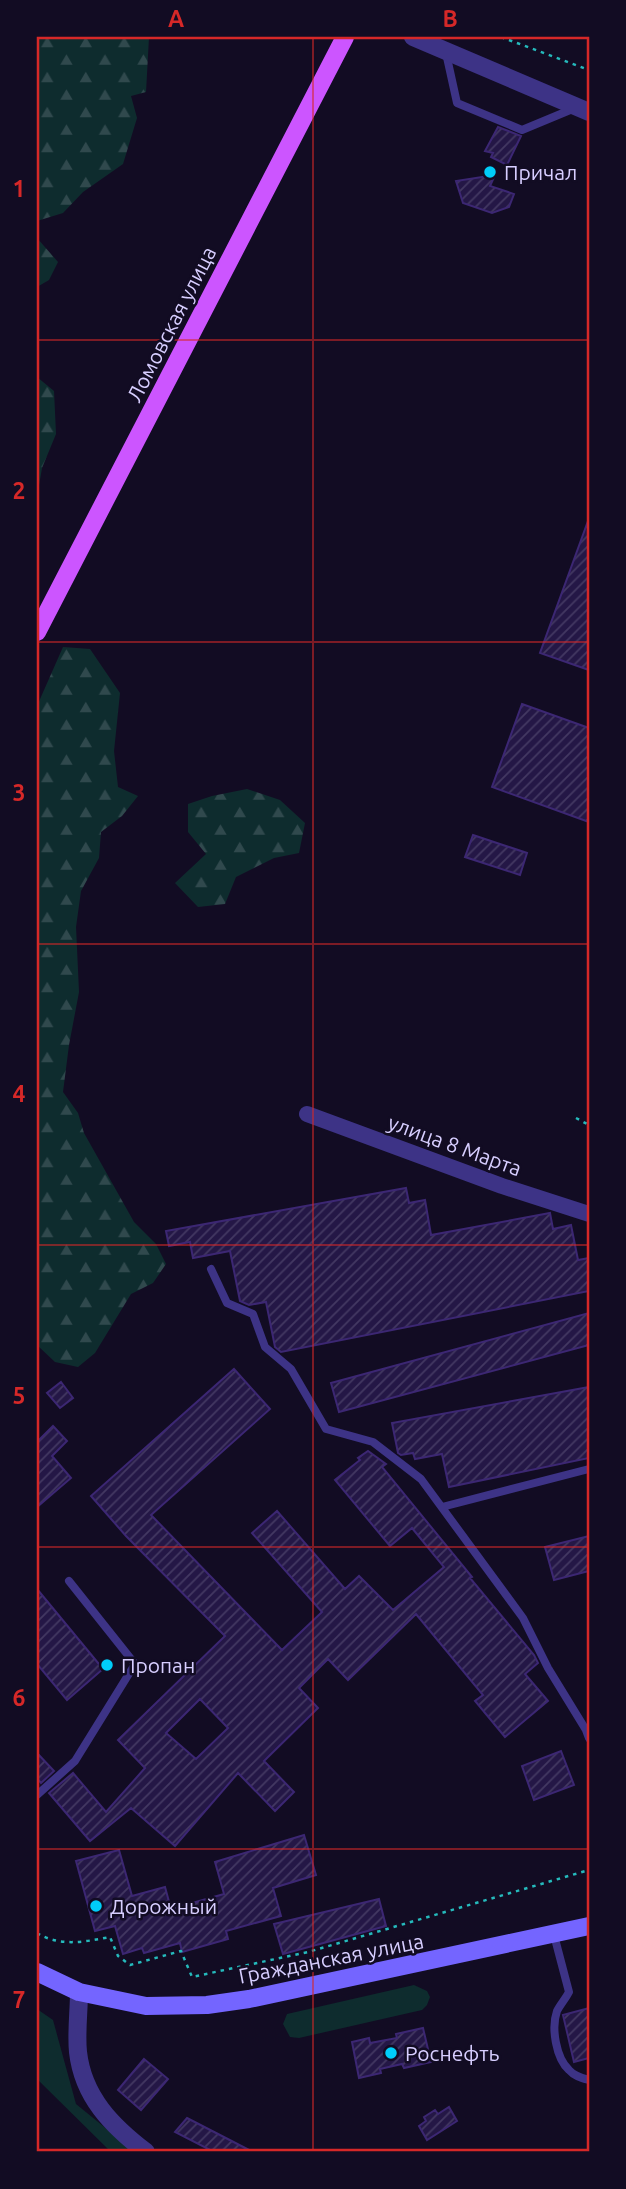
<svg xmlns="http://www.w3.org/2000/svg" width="626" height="2189" viewBox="0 0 626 2189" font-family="Ubuntu,sans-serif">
<defs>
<pattern id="forest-firs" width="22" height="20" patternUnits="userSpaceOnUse" patternTransform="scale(1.75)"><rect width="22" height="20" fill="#0e2c2e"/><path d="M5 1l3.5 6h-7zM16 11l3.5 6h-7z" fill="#30494d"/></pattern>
<pattern id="building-hatch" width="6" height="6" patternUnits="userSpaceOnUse" patternTransform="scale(1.75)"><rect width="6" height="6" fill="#241746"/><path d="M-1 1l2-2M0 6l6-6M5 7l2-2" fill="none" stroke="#433862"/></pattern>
</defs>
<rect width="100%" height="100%" fill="#120c23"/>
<path fill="#0e2c2e" d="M414 1985 427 1991 430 1997 427 2005 422 2010 299 2038 290 2037 283 2024 287 2014Z
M37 2009 53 2020 76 2104 135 2152H111L37 2079Z"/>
<path fill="url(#forest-firs)" d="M37 37H149L146 92 131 96 137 118 123 164 83 192 63 213 37 221Z
M37 238 58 262 49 280 37 287Z
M37 377 54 391 56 434 42 468 37 497Z
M63 647 90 649 120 693 114 751 118 787 138 796 122 816 101 832 99 858 81 891 76 927 79 992 69 1045 63 1092 78 1113 84 1133 134 1222 156 1244 166 1264 153 1283 131 1294 95 1353 78 1367 55 1362 37 1345V706Z
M247 789 280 800 305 823 299 853 274 858 236 877 225 904 198 907 175 883 206 854 188 832V804L212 796Z"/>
<path fill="url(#building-hatch)" stroke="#3c2773" stroke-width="2" fill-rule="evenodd" d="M498 127 521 136 507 165 491 157 493 153 485 151Z
M495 175 490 186 514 194 509 207 492 213 463 203 456 181Z
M588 521H589V670L540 653Z
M522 704 589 728V822L492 787Z
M473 835 527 853 520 875 465 857Z
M406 1188 409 1203 425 1200 431 1235 550 1213 553 1229 571 1225 578 1260 589 1258V1291L281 1352 275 1347 266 1302 249 1305 240 1301 230 1251 193 1258 190 1242 169 1246 166 1231Z
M589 1313V1345L339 1412 331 1383Z
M234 1369 270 1409 151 1515 282 1650 322 1612 252 1533 277 1511 345 1589 359 1576 393 1610 444 1567 412 1528 390 1546 335 1480 360 1460 358 1458 368 1451 386 1464 382 1467 472 1577 470 1578 534 1655 538 1663 525 1674 548 1701 505 1737 475 1701 483 1695 416 1614 348 1680 328 1659 299 1688 318 1708 264 1761 294 1792 275 1811 238 1773 175 1846 131 1808 90 1841 49 1793 73 1773 106 1812 145 1768 118 1740 225 1636 126 1536 91 1496ZM200 1699 228 1728 196 1759 166 1733Z
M61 1382 73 1398 60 1408 47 1393Z
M589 1387V1458L449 1487 442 1454 415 1459 413 1453 401 1455 398 1453 392 1423Z
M53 1426 67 1441 52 1456 71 1478 37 1507V1442Z
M589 1536V1571L554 1580 545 1547Z
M37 1589 103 1669 67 1700 37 1664Z
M561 1751 574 1785 534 1800 522 1766Z
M37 1753 54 1771 41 1783 37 1778Z
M304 1835 316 1875 273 1888 281 1916 226 1931 228 1939 182 1952 180 1943 144 1953 142 1948 123 1954 115 1926 95 1931 76 1861 119 1850 132 1896 165 1887 171 1909 224 1894 215 1862Z
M379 1899 386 1926 283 1954 274 1924Z
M589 2008V2058L574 2062 563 2015Z
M423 2028 431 2062 404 2068 402 2064 380 2069 381 2073 359 2078 352 2042 369 2038 370 2043 397 2038 396 2034Z
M144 2059 168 2079 141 2110 118 2090Z
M449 2107 457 2121 427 2140 419 2126 426 2121 424 2117 435 2110 438 2114Z
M187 2118 253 2152H214L175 2132Z"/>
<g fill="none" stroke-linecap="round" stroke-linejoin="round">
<path stroke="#25babc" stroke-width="2.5" stroke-dasharray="3.5 5" stroke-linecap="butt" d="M501 37 589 70
M576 1118 589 1125
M37 1933C60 1947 84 1942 110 1937L118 1956 130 1965 181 1951 192 1977 308 1952 589 1870"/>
<path stroke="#3d3386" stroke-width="8" d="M446 53 457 103 522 130 575 108
M211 1269 227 1303 253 1314 265 1347 291 1369 326 1429 373 1442 421 1479 523 1618 548 1668 586 1730 589 1738
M442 1507 589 1469
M37 1795 75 1761 135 1664 69 1581
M554 1935 569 1992C566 1998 560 2005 557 2011 551 2028 556 2058 569 2070 574 2076 582 2078 589 2080"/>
<path stroke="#3d3386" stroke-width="16" d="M307 1114 502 1186 589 1214"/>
<path stroke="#3d3386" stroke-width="18" d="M413 37 589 112
M79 1992C79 2011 76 2033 78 2052 83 2097 112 2126 146 2152"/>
<path stroke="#7465ff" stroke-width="18" d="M37 1972 79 1992 146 2006 207 2005 249 1999 589 1926"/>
<path stroke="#c5f" stroke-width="18" d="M37 632 345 37"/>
</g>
<path fill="none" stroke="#d62828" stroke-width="2" stroke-opacity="0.55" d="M313 37V2152M37 340H589M37 642H589M37 944H589M37 1245H589M37 1547H589M37 1849H589"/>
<g fill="#00cdf9" stroke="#120c23" stroke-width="2.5">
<circle cx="490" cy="172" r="7"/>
<circle cx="107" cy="1665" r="7"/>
<circle cx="96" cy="1906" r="7"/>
<circle cx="391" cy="2053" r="7"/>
</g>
<g text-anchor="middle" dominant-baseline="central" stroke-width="5" stroke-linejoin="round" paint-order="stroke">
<g font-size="21" fill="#d7ceff" stroke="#120c23" text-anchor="start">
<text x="504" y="172">Причал</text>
<text x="121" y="1665">Пропан</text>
<text x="110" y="1906">Дорожный</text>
<text x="405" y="2053">Роснефть</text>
</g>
<g font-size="21" fill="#d7ceff" stroke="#120c23">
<text transform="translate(171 324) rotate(-63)">Ломовская улица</text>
<text transform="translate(455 1145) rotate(20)">улица 8 Марта</text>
<text transform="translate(331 1958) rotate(-11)">Гражданская улица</text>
</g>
</g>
<rect width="626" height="2189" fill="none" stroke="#120c23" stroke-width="77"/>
<rect x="38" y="38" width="550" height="2112" fill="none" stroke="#d62828" stroke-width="2.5"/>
<g font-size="23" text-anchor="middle" font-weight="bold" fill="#d62828">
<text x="176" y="27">A</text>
<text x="450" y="27">B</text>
<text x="19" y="197">1</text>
<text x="19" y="499">2</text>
<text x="19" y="801">3</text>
<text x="19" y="1102">4</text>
<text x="19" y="1404">5</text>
<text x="19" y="1706">6</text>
<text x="19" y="2008">7</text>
</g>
</svg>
